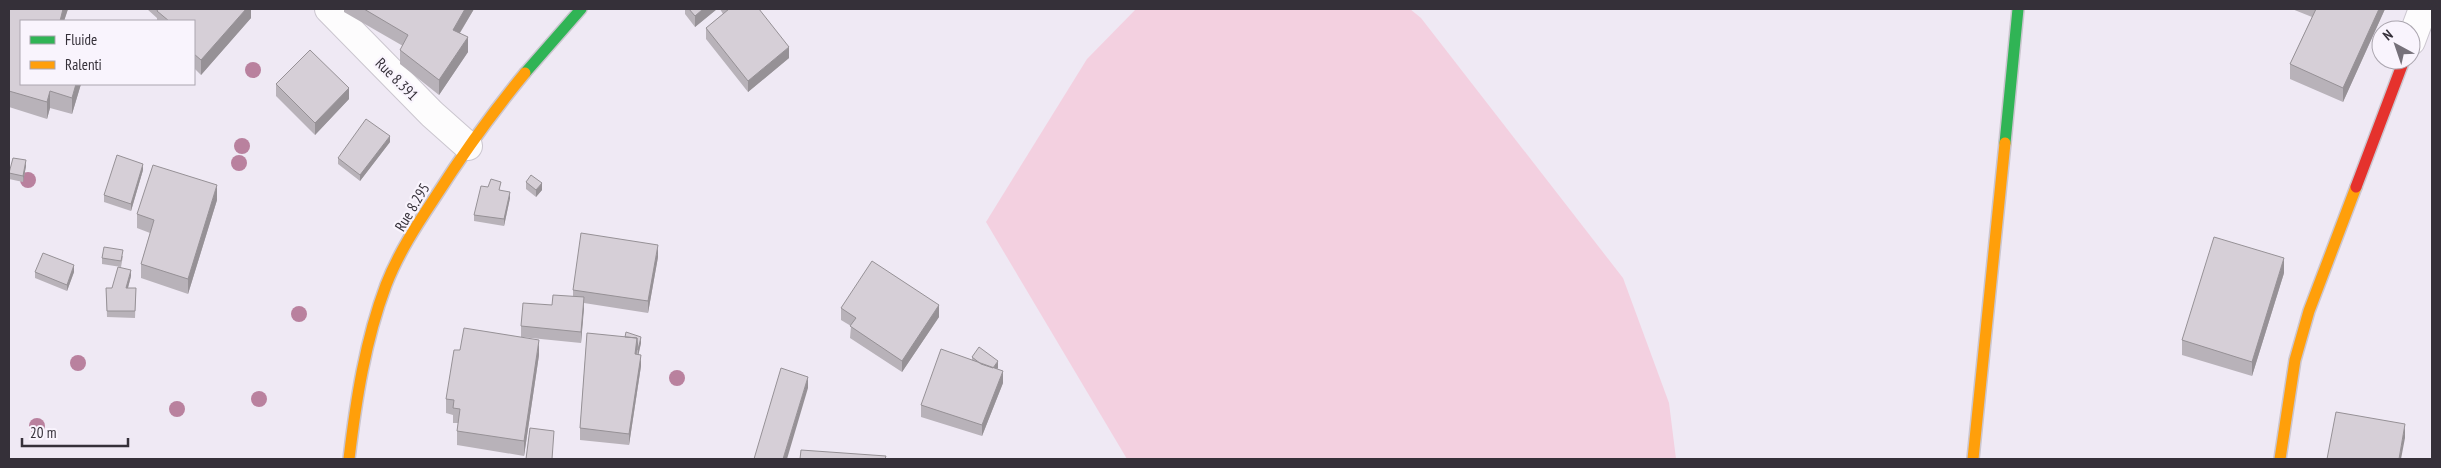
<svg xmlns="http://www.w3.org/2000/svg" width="2441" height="468" viewBox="0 0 2441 468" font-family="'PT Sans Narrow',sans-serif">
<rect width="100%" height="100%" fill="#efe9f4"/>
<path fill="#f3d0e0" d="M1136 9H1410L1421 18 1623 278 1669 403 1676 459H1127L986 222 1087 59Z"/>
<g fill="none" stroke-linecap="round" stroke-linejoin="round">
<g stroke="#cbc6cf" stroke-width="30">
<path id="street" d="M329 9 432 114 468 146
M2411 41 2423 9"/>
</g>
<g stroke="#cbc6cf" stroke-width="14">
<path id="fast" d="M525 73 581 9
M2005 143 2018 9"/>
</g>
<g stroke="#cbc6cf" stroke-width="14">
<path id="slow" d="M349 459C356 400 365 341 386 285 398 254 416 226 434 199 462 155 492 113 525 73
M1973 459 2005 143
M2280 459 2295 360 2309 311 2356 187"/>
</g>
<g stroke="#cbc6cf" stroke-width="14">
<path id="jam" d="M2356 187 2404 60"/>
</g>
<use href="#street" stroke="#fdfcfd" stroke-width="28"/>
<use href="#fast" stroke="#30b455" stroke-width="11"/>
<use href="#slow" stroke="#ff9f0a" stroke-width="11"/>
<use href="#jam" stroke="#e5322d" stroke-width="11"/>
</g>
<g fill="#b9819e">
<circle cx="253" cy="70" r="8"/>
<circle cx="242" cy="146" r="8"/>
<circle cx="239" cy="163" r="8"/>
<circle cx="28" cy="180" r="8"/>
<circle cx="299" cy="314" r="8"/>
<circle cx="78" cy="363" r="8"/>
<circle cx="677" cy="378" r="8"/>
<circle cx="259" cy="399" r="8"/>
<circle cx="177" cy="409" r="8"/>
<circle cx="37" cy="426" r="8"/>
</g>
<path fill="#b8b2b9" d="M9 9H68L64 21 21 84H81L72 114 50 108 47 119 9 107Z
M147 9H251V18L201 75 194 68V21H157V18Z
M344 9H474L460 33 468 52 439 95 400 64V50L403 46 344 12Z
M685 9H717L695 27 685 14Z
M720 9H759L789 58 748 92 706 39V28L723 14Z
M2292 9H2385L2343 102 2290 79V64L2312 17Z
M276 84 349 99 315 135 276 96Z
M390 142 360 181 338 164V158Z
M26 166 23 182 9 179V173Z
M143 170 131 211 104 202V195Z
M526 182 542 190 536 197 526 189Z
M501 189 500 190 510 198 504 226 474 221V215Z
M217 200 188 294 141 278V264L150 233 137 228V214Z
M123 256 121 267 102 264V258Z
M658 257 648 313 584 303 581 343 521 337V326L552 305 573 296V290Z
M35 272H74L67 291 35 278Z
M2284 273 2252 376 2182 355V340Z
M131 276 128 288H136L135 318 107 317 106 288H112Z
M841 308 939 317 902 372 850 338 851 326 841 320Z
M587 333 641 343 638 355 641 366 629 445 580 440V428Z
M539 355 524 456 457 445V431L458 423H453V415L446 413V399Z
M972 357 998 368 996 369 1003 383 982 436 921 417V405L972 360Z"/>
<path fill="#969196" d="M63 9H68L64 21H60Z
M246 9H251V18L201 75V60Z
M465 9H474L453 44V30Z
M703 9H717L695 27V16Z
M2379 9H2385L2343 102V88Z
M468 37V52L439 95V80Z
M789 47V58L748 92V81Z
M76 84H81L72 114V98Z
M349 88V99L315 135V123Z
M50 91V108L47 119V102Z
M390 136V142L360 181V175Z
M26 160V166L23 182V176Z
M143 164V170L131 211V204Z
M542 183V190L536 197V190Z
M217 185V200L188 294V279Z
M510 192V198L504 226V219Z
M658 245V257L648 313V301Z
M2284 258V273L2252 376V362Z
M74 265V272L67 291V285Z
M131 270V276L126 295V288Z
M584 297V309L581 343V332Z
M939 305V317L902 372V361Z
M641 337V343L638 357V350Z
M637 338V350L635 366V354Z
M539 340V355L524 456V441Z
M641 355V366L629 445V434Z
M998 361V368L991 377V371Z
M1003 371V383L982 436V425Z
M808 377V388L787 459H783Z
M2405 424V438L2401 459H2399Z"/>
<path fill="#d6cfd7" stroke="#969196" d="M9 9H63L60 21H21V84H76L72 98 50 91 47 102 9 91Z
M158 9H246L201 60 194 54V21H169L157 11Z
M364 9H465L453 30 468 37 439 80 400 50 408 35Z
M689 9H703L695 16Z
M729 9H759L789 47 748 81 706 28Z
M2316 9H2379L2343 88 2290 64Z
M310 50 349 88 315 123 276 84Z
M366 119 390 136 360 175 338 158Z
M117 155 143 164 131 204 104 195Z
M13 158 26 160 23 176 9 173Z
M153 165 217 185 188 279 141 264 154 220 137 214Z
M531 175 542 183 536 190 526 182Z
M491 179 501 182 499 190 510 192 504 219 474 215 481 186 488 187Z
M581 233 658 245 648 301 573 290Z
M2214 237 2284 258 2252 362 2182 340Z
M104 247 123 250 121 261 102 258Z
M43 253 74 265 67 285 35 272Z
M872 261 939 305 902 361 850 326 856 318 841 308Z
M118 267 131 270 126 288H136L135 311H107L106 288H112Z
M553 295 584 297 581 332 521 326 523 303 552 305Z
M464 328 539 340 524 441 457 431 460 409 453 408 454 400 446 399 454 350H460Z
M626 332 641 337 638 350 637 338 625 337Z
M587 333 637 338 635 354 641 355 629 434 580 428Z
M979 347 998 361 993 368 981 364 972 357Z
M941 349 1003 371 982 425 921 405Z
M781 368 808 377 783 459H754Z
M2336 412 2405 424 2399 459H2327Z
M530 428 554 431 552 459H526Z
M801 450 886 456 885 459H800Z"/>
<g text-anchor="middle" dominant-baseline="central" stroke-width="4.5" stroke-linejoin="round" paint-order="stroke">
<g font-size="15" fill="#353039" stroke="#f9f4fd">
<text transform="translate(397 79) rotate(45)">Rue 8.391</text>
<text transform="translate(412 207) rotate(-59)">Rue 8.295</text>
</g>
</g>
<rect width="2441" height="468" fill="none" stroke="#353039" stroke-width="20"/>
<rect x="20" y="20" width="175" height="65" fill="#f9f4fd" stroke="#aba6af"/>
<rect x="30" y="36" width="25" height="8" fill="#30b455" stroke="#aba6af"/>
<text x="65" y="45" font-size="15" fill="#353039">Fluide</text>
<rect x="30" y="61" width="25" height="8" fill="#ff9f0a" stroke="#aba6af"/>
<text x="65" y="70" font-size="15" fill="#353039">Ralenti</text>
<g transform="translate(2396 45) rotate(320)"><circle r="24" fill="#f9f4fd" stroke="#aba6af"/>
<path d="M0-4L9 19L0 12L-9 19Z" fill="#76717a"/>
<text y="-8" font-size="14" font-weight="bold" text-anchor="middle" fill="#353039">N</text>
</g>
<path d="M22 438v8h106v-8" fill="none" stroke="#353039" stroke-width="2.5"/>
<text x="30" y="438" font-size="15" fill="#353039" stroke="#f9f4fd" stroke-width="4" paint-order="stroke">20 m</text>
</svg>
